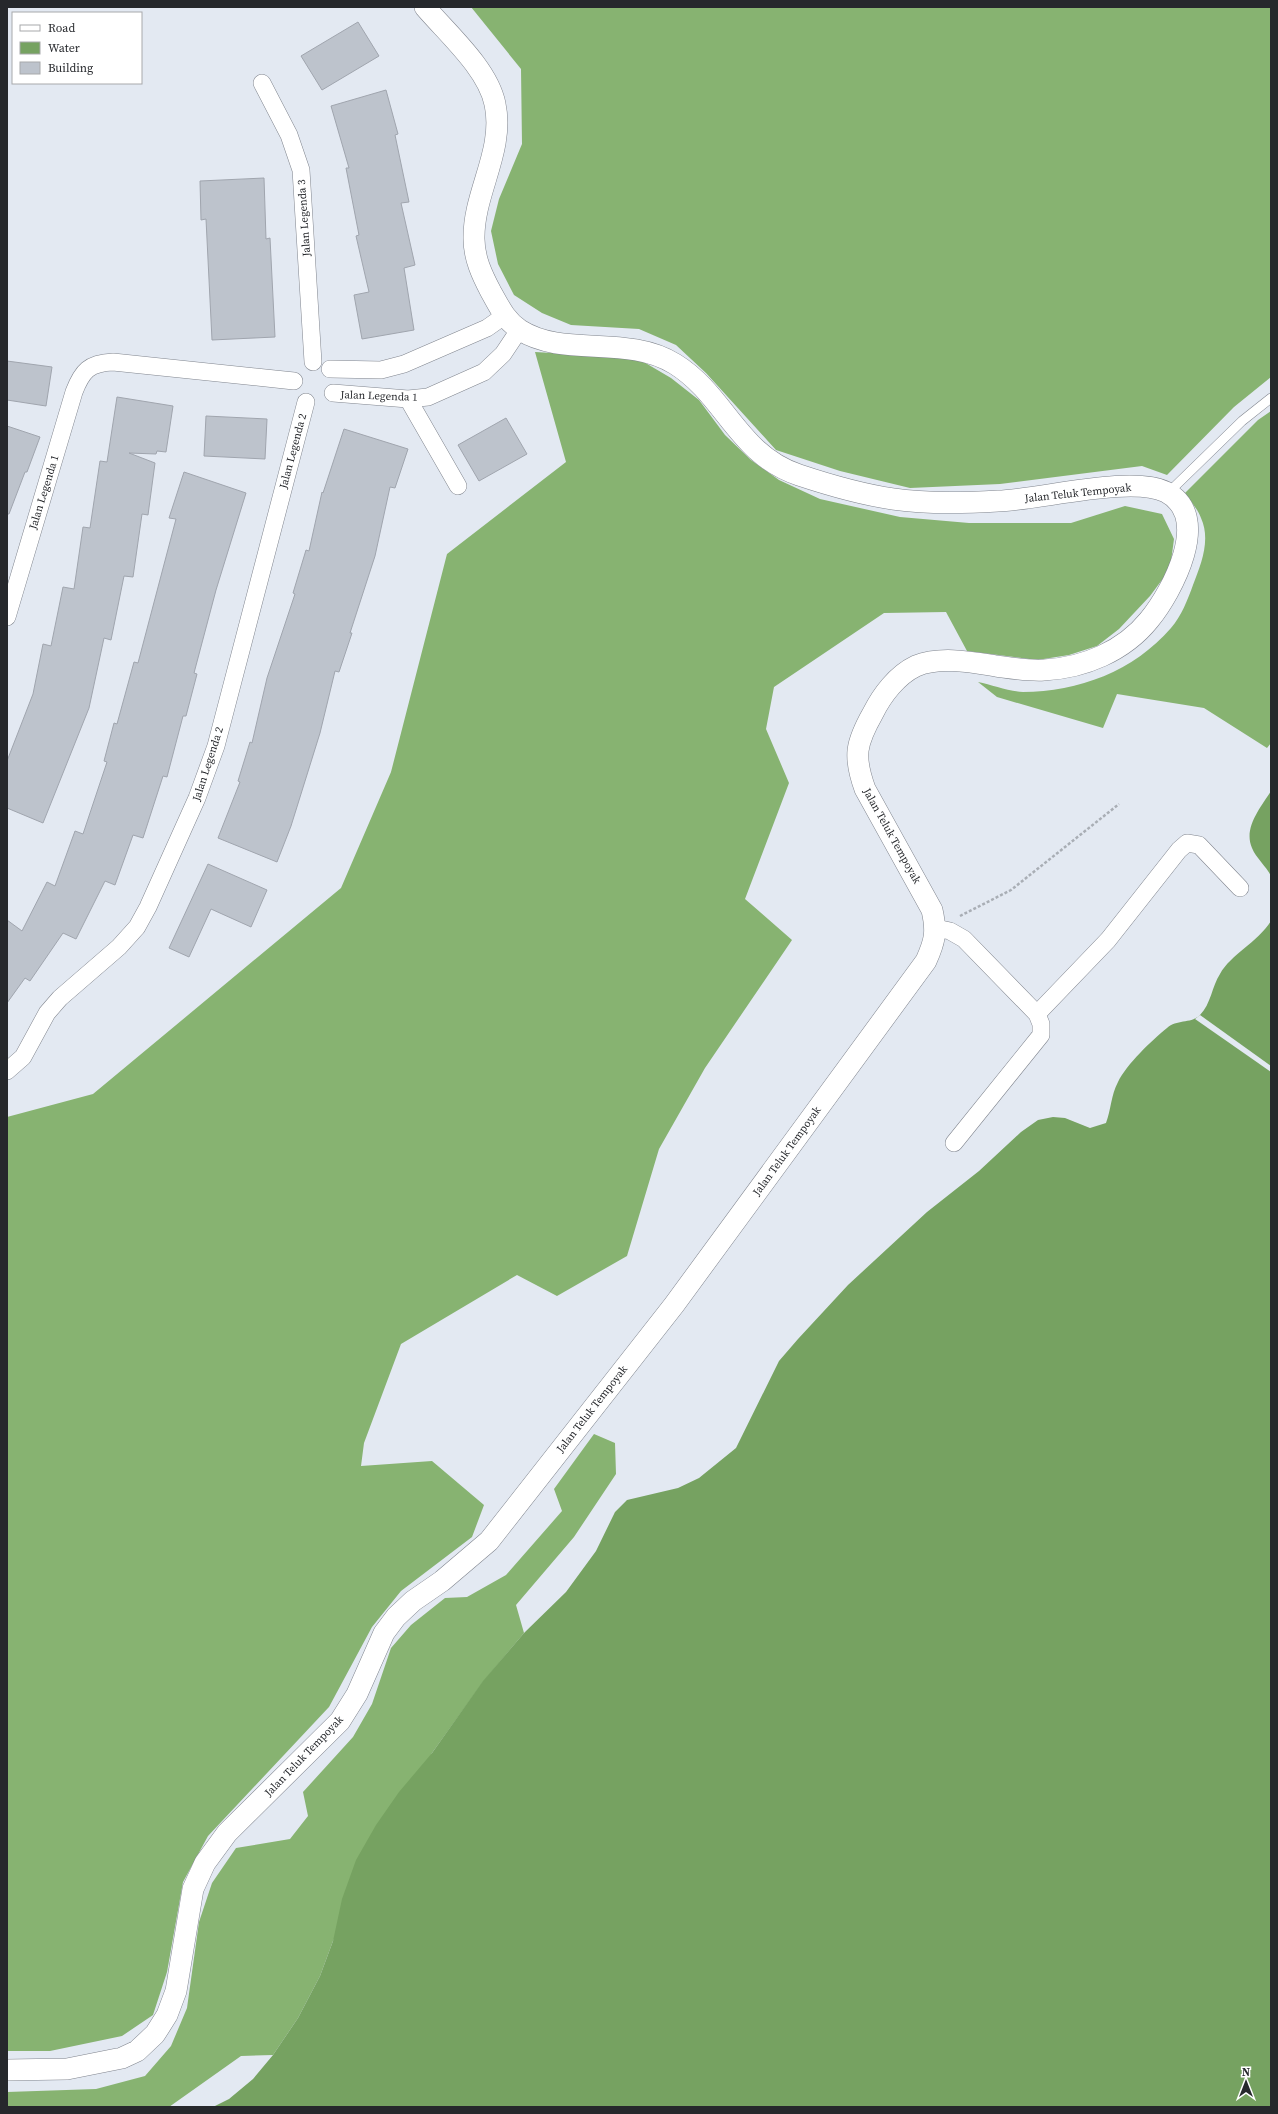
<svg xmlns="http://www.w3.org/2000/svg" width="1278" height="2114" viewBox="0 0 1278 2114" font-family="'Source Serif 4',serif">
<rect width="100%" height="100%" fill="#e3e9f2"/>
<path fill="#87b371" d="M471 7H1271V377L1234 407 1167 475 1142 466 1000 484 910 488 840 471 776 450 706 373 676 345 639 329 571 325 542 313 514 295 498 264 491 231 499 199 522 144 521 69Z
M535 352 637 358 671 378 699 400 725 435 751 460 779 480 820 499 900 517 969 523H1071L1125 506 1162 514 1174 539 1170 569 1150 596 1119 629 1097 646 1069 655 1037 660 967 651 946 612 884 613 774 687 766 729 789 783 745 899 792 940 705 1068 659 1149 627 1256 557 1296 517 1275 401 1344 364 1443 361 1466 432 1461 484 1505 472 1537 401 1591 372 1627 329 1707 208 1836 183 1882 167 1972 153 2015 122 2036 50 2051H7V1117L93 1094 341 888 391 772 447 554 566 462Z
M1271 411V743L1267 748 1204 708 1117 694 1103 728 997 697 978 682C992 685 1008 691 1023 692 1078 692 1134 671 1171 628 1181 617 1188 599 1193 585 1201 564 1211 540 1201 518 1198 509 1190 501 1185 493L1258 420Z
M594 1434 615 1443 616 1474 574 1537 516 1605 524 1633 483 1682 432 1753 333 1941 320 1976 298 2018 273 2055 241 2056 169 2107H7V2092L96 2089 145 2076 171 2046 187 2008 199 1922 212 1883 236 1848 290 1839 308 1816 303 1792 353 1737 372 1704 391 1648 411 1625 445 1598 467 1597 506 1575 562 1511 554 1489Z"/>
<path fill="#76a261" d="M1271 791V876C1266 866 1256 858 1252 848 1243 828 1261 807 1271 791Z
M1271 921V2107H213L229 2099 253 2079 273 2055 298 2018 320 1976 333 1941 342 1899 356 1860 376 1825 399 1792 432 1753 483 1681 524 1633 566 1592 596 1551 615 1512 627 1500 678 1488 699 1478 736 1448 779 1361 798 1339 848 1285 927 1212 979 1171 1021 1132 1038 1120 1053 1117 1065 1118 1090 1128 1106 1123C1111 1110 1111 1095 1118 1082 1127 1064 1151 1041 1167 1028 1177 1019 1191 1024 1200 1015 1211 1004 1212 986 1220 974 1231 954 1257 943 1271 921Z"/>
<path fill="#e3e9f2" d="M1200 1015 1271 1066V1072L1195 1019Z"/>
<path fill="#bdc3cc" stroke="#a0a5ae" d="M358 22 379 56 322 90 301 56Z
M386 90 398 134 395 135 409 202 401 203 415 265 404 268 414 330 362 339 354 295 369 292 356 236 359 235 346 168H349L331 106Z
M264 178 266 239 270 238 275 337 212 340 206 219 201 220 200 181Z
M7 361 52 367 46 406 7 400Z
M117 397 173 406 166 452 157 451 156 454 129 453 155 463 148 515 142 514 133 577 124 576 111 640 104 638 89 708 43 823 7 808V761L33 694 43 644 51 646 63 587 74 589 83 527 90 528 100 461 107 462Z
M206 416 267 419 265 459 204 456Z
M506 418 527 454 479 481 458 445Z
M7 426 40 437 27 472H25L9 514H7Z
M344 429 408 449 395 488 390 487 375 556 350 633H352L339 672 335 671 320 733 291 826 277 862 218 838 240 782 238 781 250 742 252 743 267 678 295 594 293 593 306 550 309 551 322 492 323 493Z
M184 472 246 493 216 590 194 673 197 674 186 716H183L167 777 163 776 143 838 133 835 115 885 105 881 76 939 63 933 30 981 25 978 7 1003V920L22 931 47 882 55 886 75 831 83 834 107 762 104 761 114 723 117 724 134 662 138 663 176 519 169 518Z
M208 864 267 890 251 927 211 909 189 957 169 948Z"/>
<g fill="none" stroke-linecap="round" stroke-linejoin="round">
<g stroke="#80858e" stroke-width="10">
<path id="service" d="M1168 493 1242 421 1271 398"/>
</g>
<g stroke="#80858e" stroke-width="18">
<path id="minor" d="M262 83 289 135 301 170 313 362
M330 369 381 370 404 364 487 328 504 316
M333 393 408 399 428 397 484 372 503 354 519 330
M408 399 458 486
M7 617 74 392C82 371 89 363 113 362L294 381
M936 928 950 931 964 939 1037 1014 1041 1024V1035L954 1143
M1037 1014 1108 940 1179 850 1187 843 1199 845 1240 888
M7 1071 23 1057 47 1013 60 998 119 947 137 927 148 907 197 798 216 746 306 402"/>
</g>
<g stroke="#80858e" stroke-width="22">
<path id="tertiary" d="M7 2070 67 2069 122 2058 137 2051 155 2034 167 2015 176 1991 193 1889 205 1863 227 1833 340 1721 357 1694 384 1633 396 1617 413 1601 442 1581 489 1541 674 1305 926 961C935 941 937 932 932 910L865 789C853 756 856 743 873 713 882 695 897 675 916 666 940 656 971 662 996 666 1011 668 1028 671 1044 670 1084 668 1124 651 1149 620 1172 592 1213 516 1166 492 1131 475 1039 500 998 501 965 503 926 504 893 499 866 495 826 484 799 475 738 455 725 395 675 364 627 334 564 358 520 330 505 320 499 306 491 292 482 275 474 258 474 239 473 193 505 151 495 104 488 69 448 34 425 7"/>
</g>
<path stroke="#a9aeb5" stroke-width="2.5" stroke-dasharray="3 2" stroke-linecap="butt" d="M960 916 1011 890 1119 804"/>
<use href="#service" stroke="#fff" stroke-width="9"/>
<use href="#minor" stroke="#fff" stroke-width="17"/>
<use href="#tertiary" stroke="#fff" stroke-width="21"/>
</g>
<g text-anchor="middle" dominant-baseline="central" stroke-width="3" stroke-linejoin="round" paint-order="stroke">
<g font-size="11" fill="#26282c" stroke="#fff">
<text transform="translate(304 218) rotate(-94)">Jalan Legenda 3</text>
<text transform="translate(379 396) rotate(2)">Jalan Legenda 1</text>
<text transform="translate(293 451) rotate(-75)">Jalan Legenda 2</text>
<text transform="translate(44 492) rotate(-73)">Jalan Legenda 1</text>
<text transform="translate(1078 493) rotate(-6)">Jalan Teluk Tempoyak</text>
<text transform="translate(208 764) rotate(-72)">Jalan Legenda 2</text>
<text transform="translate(892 836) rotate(61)">Jalan Teluk Tempoyak</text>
<text transform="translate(787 1151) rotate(-54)">Jalan Teluk Tempoyak</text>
<text transform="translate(592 1409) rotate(-52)">Jalan Teluk Tempoyak</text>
<text transform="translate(304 1756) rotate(-46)">Jalan Teluk Tempoyak</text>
</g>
</g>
<rect width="1278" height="2114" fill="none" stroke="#26282c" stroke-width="16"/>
<rect x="12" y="12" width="130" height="72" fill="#ffffff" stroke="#a8a9ab"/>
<rect x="20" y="25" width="20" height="6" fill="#ffffff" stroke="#a8a9ab"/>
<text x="48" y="32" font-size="12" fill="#26282c">Road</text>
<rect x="20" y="42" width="20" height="12" fill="#76a261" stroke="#a8a9ab"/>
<text x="48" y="52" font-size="12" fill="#26282c">Water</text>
<rect x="20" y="62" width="20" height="12" fill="#bdc3cc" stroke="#a8a9ab"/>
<text x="48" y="72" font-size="12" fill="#26282c">Building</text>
<g transform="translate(1246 2082)" stroke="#ffffff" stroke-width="3" paint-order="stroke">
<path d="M0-3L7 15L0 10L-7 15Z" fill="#26282c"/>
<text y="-6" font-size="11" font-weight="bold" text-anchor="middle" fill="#26282c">N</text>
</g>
</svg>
